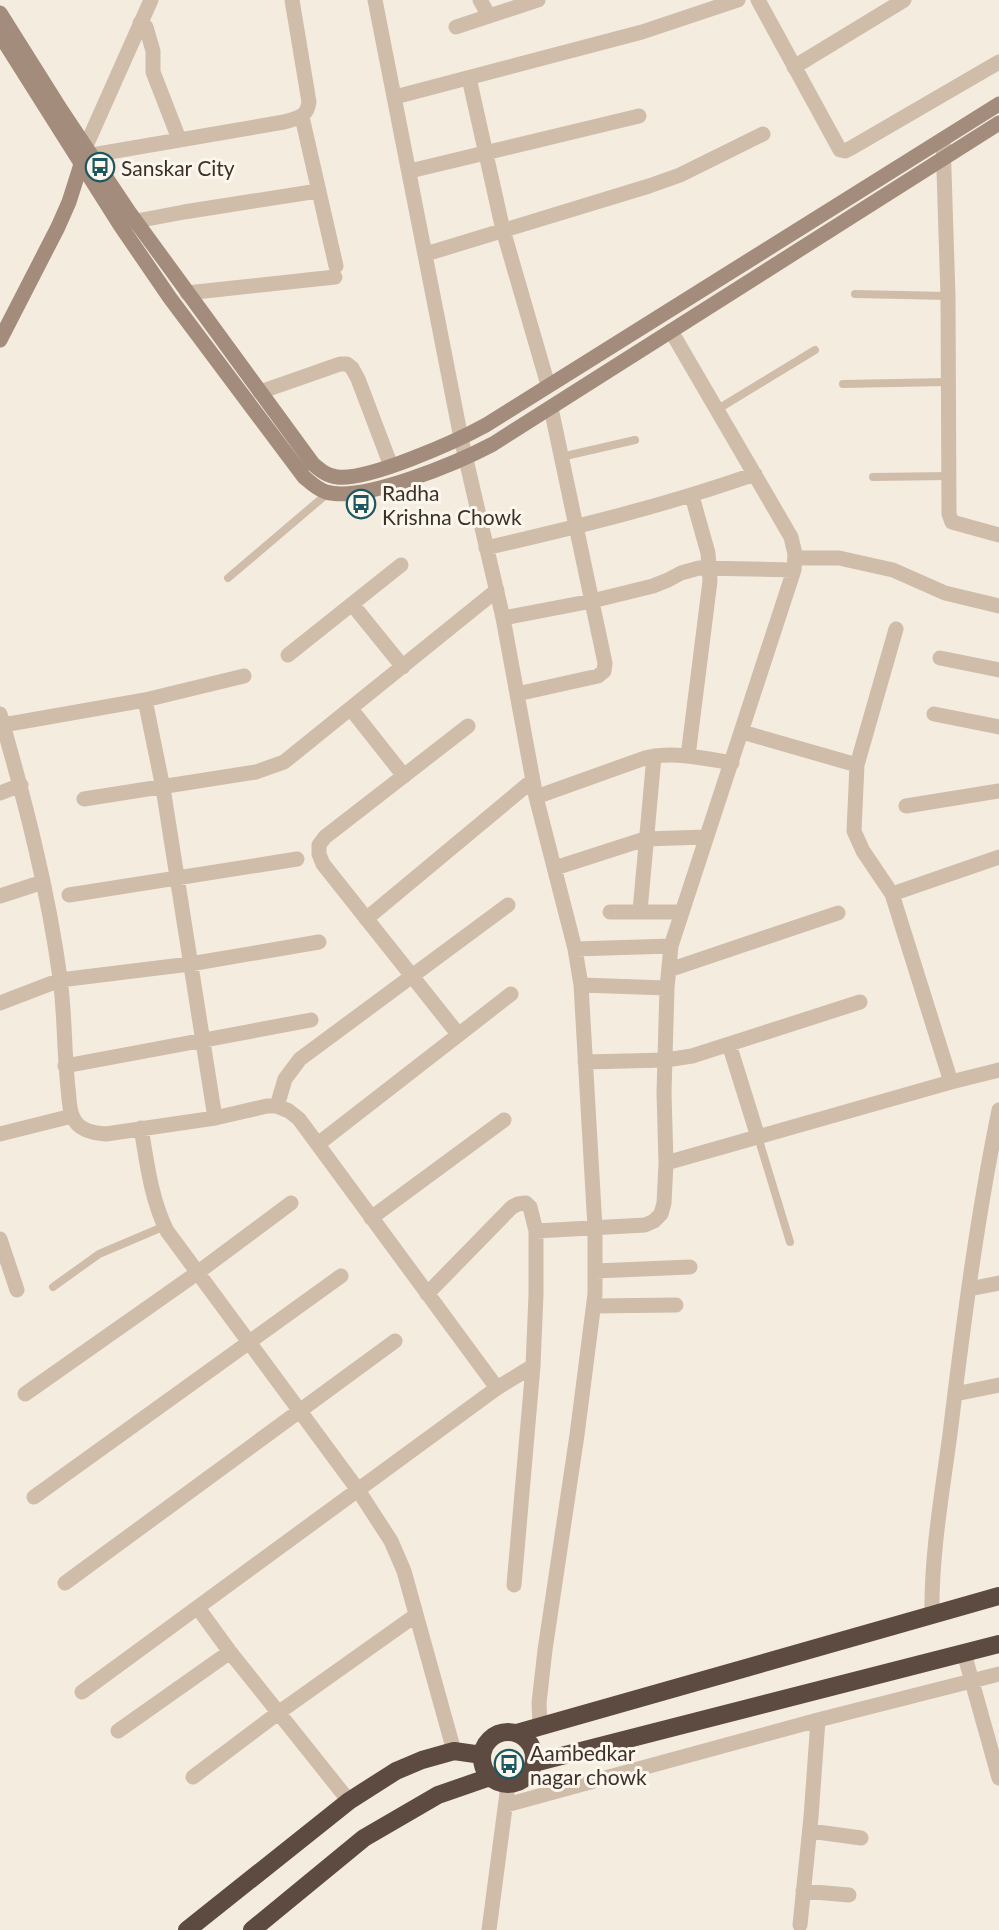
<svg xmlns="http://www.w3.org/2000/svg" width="999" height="1930" viewBox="0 0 999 1930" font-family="Lato,sans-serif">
<rect width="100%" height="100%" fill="#f5ece0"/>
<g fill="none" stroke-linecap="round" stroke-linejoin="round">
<path stroke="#cfbdaa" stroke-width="8" d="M855 294 948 296
M843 384 948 382
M718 409 815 350
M561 457 635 440
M873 477 949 476
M228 578 328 493
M758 1137 790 1242
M53 1287 99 1254 165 1226"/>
<path stroke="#cfbdaa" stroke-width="15" d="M375 0 461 438 503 618 536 797 575 949 581 985 595 1228V1294L577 1435 545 1650 539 1703 540 1726
M480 0 489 16
M758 0 840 150 845 151 851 148 999 62
M140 23 146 27 153 51V72L179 139
M456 27 538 0
M794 67 904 0
M469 78 503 230 548 385
M395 97 642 32 738 0
M302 117 336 266
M943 139 948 296 949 514 952 522 999 535
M86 146 151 0
M92 155 284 122C298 118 307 117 309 102L292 0
M410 171 639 116
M126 223 184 212 318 191
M426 254 649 186 680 175 763 134
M187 293 335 277
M260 392 340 364H347L352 368 358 379 391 466
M486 548C577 527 667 505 755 474
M795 558H839L893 570 945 593 999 606
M352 604 403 667
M503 618 592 601 653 586 668 580 681 573 699 568 794 570
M896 629 857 765 854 831 863 851 892 894 951 1082
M288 655 401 565
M940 658 999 670
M517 694 598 676 604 671 605 663 551 408
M145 700 163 788 215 1118
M351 709 404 776
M0 714C25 801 48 889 60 978 65 1015 64 1052 68 1088 69 1096 69 1108 72 1115 77 1130 92 1133 106 1134L215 1118 267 1106H277L289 1111 299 1119 497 1388
M934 714 999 727
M3 725 145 700 244 676
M742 732 857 765
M688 756 710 581 708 553 692 496
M0 793 21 785
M536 797 645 758C675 751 702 758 732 763
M84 799 256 772 284 762 497 590
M906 806 999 791
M555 868 645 839 706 837
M892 894 999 857
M69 895 297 859
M0 896 43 882
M640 911 654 756
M610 912H681
M366 919 533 780
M575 949 671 946
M669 970 838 913
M581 985 667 988
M0 1003 60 980 190 964 319 942
M458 1034 323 864 319 854V845L325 837 468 726
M729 1044 758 1137
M585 1062 666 1060 692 1056 860 1002
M65 1066 311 1020
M277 1106 285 1079 300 1059 508 905
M141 1128C147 1163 151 1199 167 1231L358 1490 391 1541 404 1571 454 1751
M0 1134 72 1116
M318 1144 511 994
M666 1163 951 1082 999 1070
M371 1218 504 1120
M536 1231 645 1225 654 1221 661 1214 664 1203 666 1163 664 1093 667 988 671 946 794 570 795 554 791 537 671 331
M0 1239 17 1290
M595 1271 690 1267
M969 1289 999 1283
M427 1294 512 1207 518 1204 526 1203 530 1207 536 1231V1294L533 1366 514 1585
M594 1306 676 1305
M25 1394 197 1273 291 1203
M955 1394 999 1385
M34 1497 341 1276
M65 1583 395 1341
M198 1608 230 1652 349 1801
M932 1615C931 1555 942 1494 950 1434 963 1326 977 1217 999 1110
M964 1653 999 1778
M82 1692 497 1388 533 1366
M118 1731 230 1652
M193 1777 278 1713 416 1615
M506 1805 818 1720 999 1674
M810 1831 861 1838
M803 1891 849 1895
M800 1925 811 1817 818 1720
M489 1930 508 1785"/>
<path stroke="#a38c7b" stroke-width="15" d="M0 13 61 110 129 212 313 464C320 470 327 476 337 477 368 481 457 441 486 425L999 104
M0 35 120 225 170 298 304 477C311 483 317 489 326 492 363 503 459 462 493 444L999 123
M0 340 58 227 69 202 83 158"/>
<path stroke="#5d4b41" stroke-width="18" d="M482 1758a26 26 0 1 1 52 0a26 26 0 1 1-52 0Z
M517 1733 999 1596
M534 1763 999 1644
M187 1930 349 1801 396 1771 422 1760 454 1751 482 1755
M252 1930 364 1838 438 1795 490 1777"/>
</g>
<defs>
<g id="bus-ring" transform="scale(1.5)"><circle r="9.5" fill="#fcf6ed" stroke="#1c5861" stroke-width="1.5"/><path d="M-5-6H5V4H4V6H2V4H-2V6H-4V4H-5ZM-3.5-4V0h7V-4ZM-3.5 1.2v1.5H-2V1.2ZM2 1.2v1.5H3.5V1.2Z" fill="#1c5861"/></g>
</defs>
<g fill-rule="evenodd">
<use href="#bus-ring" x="100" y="167"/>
<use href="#bus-ring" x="361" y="504"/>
<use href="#bus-ring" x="509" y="1764"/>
</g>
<g text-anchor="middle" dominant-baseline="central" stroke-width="6" stroke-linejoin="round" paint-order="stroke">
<g font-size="21" fill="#3c312a" stroke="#fcf6ed" text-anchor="start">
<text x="121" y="167">Sanskar City</text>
<text x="382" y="492">Radha<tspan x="382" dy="24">Krishna Chowk</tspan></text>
<text x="530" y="1752">Aambedkar<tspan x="530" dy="24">nagar chowk</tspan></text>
</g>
</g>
</svg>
